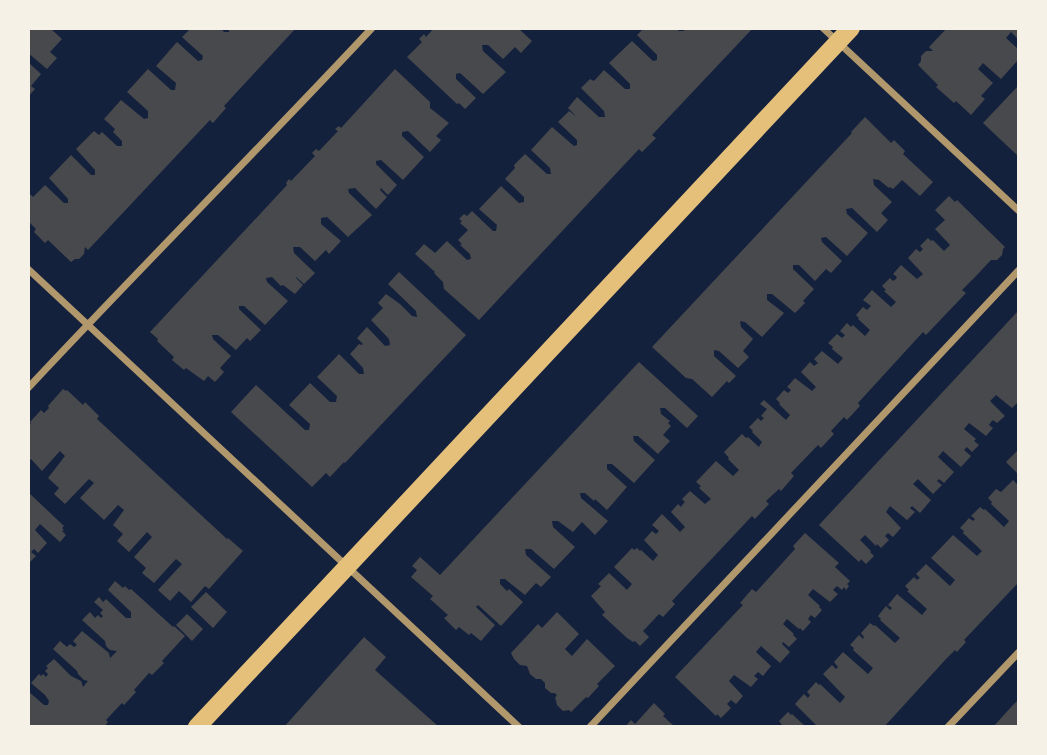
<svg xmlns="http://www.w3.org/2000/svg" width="1047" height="755" viewBox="0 0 1047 755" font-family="'PT Sans',sans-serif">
<rect width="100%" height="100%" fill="#14213d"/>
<path fill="#48494c" d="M28 28H50L62 39 50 52 57 58 47 69 28 53Z
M191 28H220L224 32H229V28H296L224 106 226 108 213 123 210 120 88 250 85 247 84 254 79 259H75L71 262 48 240 45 243 34 232 36 229 28 221V192L33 197 45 185 64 203H68V199L49 178 71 155 91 175H95V170L76 149 94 131 99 135 102 132 117 146H122V141L113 132 115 129 104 119 121 100 144 119 148 118V111L127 92 148 69 171 90H175L176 83 156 66 177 42 198 61 202 60 203 56 182 37Z
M434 28H518L532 41 521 53 515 47 503 59 488 45H482L483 51 506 72 483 94 460 73 456 74V79L476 98 465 109 459 103 457 104 407 57 422 42 419 39 424 34 426 37Z
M644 28H675L679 31H684V28H753L652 135 656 138 642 152 639 149 479 320 444 289 443 282 434 273 435 272 415 254 424 244 435 253 447 241 467 260 471 259 470 254 460 245 462 244 458 240 468 230 460 223 462 221 459 219 464 214 467 216 472 211 493 231H496L497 225 479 209 501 186 519 203 524 202V197L505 179 515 168 514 165 525 154 547 174H551L550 168 531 150 552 127 574 146 577 145V140L558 122 569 111 576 116 568 108 577 97 599 117H605L604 111 581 88 590 79 594 81 604 70 625 89H630V84L609 63 632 41 653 61 657 60V55L637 35Z
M947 28H1019V40L1011 32 1006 38 1019 50V59L1001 79 983 63 978 69 993 83 981 96 985 99 971 115 956 101 954 103 936 87 938 85 918 65 921 61V56L926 51H933L929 47Z
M28 62 41 74 31 86 35 89 28 97Z
M395 69 430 102V108L449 123 436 136 441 140 430 152 408 131 402 132V136L424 157 403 180 381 160 376 161V164L397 185 388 195 381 188 380 190 387 197 376 209 355 188 348 189 349 193 372 215 348 237 327 217 321 218V224L341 241 329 254 326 250 315 261 300 247H293L294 253 315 273 304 284 296 277V278L303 285 295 294 283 285 281 286 272 277 266 278 267 282 288 301 265 325 244 306H239V309L261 330 250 341 247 338 236 350 218 335H212L213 339 231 356 220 368 224 372 215 382 208 376 204 381 186 368 184 370 172 360 174 357 157 341 158 339 150 332 287 185 286 183 289 179 291 181 315 156 312 153 316 149 319 151 338 131 335 129 339 126 341 128Z
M1019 85V157L983 123Z
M865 117 891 143 894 140 905 151 903 154 933 182 920 196 902 180 893 189 890 187 889 188 879 180 873 179 874 185 892 202 881 213 888 220 877 232 852 208 846 209 847 214 868 233 847 256 826 237 821 238 822 242 842 261 831 273 826 269 815 281 799 265H793V269L814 289 803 301 805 303 795 313 772 294H767V300L784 313 762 337 745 322 740 321 741 327 753 339 743 351 749 357 738 368 719 351 714 350V356L736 376 729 383 727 381 712 397 692 379 686 378 652 347 852 133 851 132Z
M949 196 955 202 957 200 1005 247 1003 249 1002 255 997 260H991L976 276 962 290 966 293 926 335 923 332 858 403 860 406 847 420 844 417 831 431 834 434 821 448 818 445 791 473 794 476 781 491 779 489 766 501 769 504 755 519 752 516 672 601 675 604 663 617 659 614 646 628 643 631 649 637 640 646 635 641 633 642 627 638 602 615 605 612 591 596 601 586 598 584 609 573 627 590 632 584 614 567 632 548 634 550 637 548 640 551 641 550 653 561 658 555 644 540 652 531 656 534 659 531 652 525 662 514 680 532 685 527 671 512 678 504 681 507 683 504 685 502 682 499 690 491 705 504 711 499 699 488 701 486 696 482 716 461 733 476 739 470 728 459 729 458 724 452 742 434 746 438 748 437 759 447 760 445 762 442 752 432 753 431 749 427 758 418 761 421 764 418 761 416 767 409 760 404 764 400 786 420 790 415 779 404 780 403 776 399 784 390 788 393 791 390 787 387 795 378 812 391 816 387 801 372 810 362 814 366 818 363 814 359 822 351 838 364 843 358 832 349 833 347 828 343 837 334 842 338 845 335 840 331 847 323 851 327 853 325 865 336 870 330 858 319 859 318 856 315 863 307 867 310 871 306 863 300 872 290 891 307 896 302 884 291 886 290 882 286 890 278 893 281 896 279 897 277 893 274 901 265 917 279 923 274 908 258 916 249 920 252 923 249 920 246 928 238 931 241 933 240 944 251 950 245 935 229 945 220 935 210Z
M399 272 466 335 345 463 344 462 330 477 326 473 312 487 231 412 256 385 305 430H309L310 424 289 405 310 383 330 402H336L337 396 317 377 339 354 359 374H364L363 368 350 354 359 344 361 345 363 344 357 338 367 327 385 346 390 345 389 339 371 320 383 308 378 303 386 294 400 304 412 316 417 317 416 311 388 284Z
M1019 310V371L1017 372 1019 374V401L1012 408 996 395 990 401 1005 416 997 423 993 420 991 422 989 425 993 428 986 436 969 423 964 429 976 439 974 441 979 445 972 452 967 447 964 450 971 456 961 467 943 451 938 457 954 472 944 483 939 479 937 481 942 485 933 494 918 479 913 484 931 500 920 513 912 506 910 508 915 512 907 520 890 506 886 512 901 528 893 537 888 533 885 536 889 540 881 548 877 544 876 546 865 535 860 540 871 551 870 552 874 556 866 564 861 559 859 562 819 525Z
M639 362 698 416 687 428 665 408H660L661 414 670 421 668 423 671 426 663 435 670 441 658 454 638 436H633L634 441 655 460 644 472 634 483 612 464H607V469L627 487 607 510 595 499 594 501 585 493H580L581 498 608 521 595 535 582 522 573 532 558 521H552L553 527 575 547 554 569 531 549H525L526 555 551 577 541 587 536 583 525 595 505 579H500V584L507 591 509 589 523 602 501 626 478 605 476 607 495 625 481 641 471 633 469 635 459 627 456 630 444 618 448 615 430 599 433 596 411 577 417 570 412 566 420 557 440 575Z
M63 389 66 391 67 390 83 405 85 402 99 416 97 419 227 539 228 538 243 551 209 589 205 586 191 602 179 591 170 601 158 590 182 564 176 559 154 583 142 573 146 568 134 557 152 537 147 532 129 552 117 541 123 534 113 525 124 510 118 505 104 520 80 498 94 483 89 479 65 504 54 494 59 488 48 478 65 456 60 451 42 471 31 459 28 462V427L31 423 30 422 41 410 44 413 49 408 48 406Z
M1017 451 1019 452V475L1006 462Z
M1013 480 1019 486V582L964 640 966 642 957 652 955 650 946 659 884 727H816L817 726 795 704 804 694 808 698 810 695 807 692 816 682 819 685 820 684 840 703 845 697 823 674 832 665 836 669 838 667 834 662 843 652 868 674 873 668 853 650 854 648 850 645 859 635 863 639 864 637 861 633 870 623 874 626 875 625 895 643 900 638 880 620 881 619 878 616 886 606 890 610 892 608 888 605 897 594 922 615 927 609 907 591 909 590 905 586 914 577 917 580 918 579 920 578 916 574 926 564 950 586 955 580 931 558 953 535 977 556 982 551 963 533 964 531 960 528 969 518 973 521 975 519 971 516 980 507 984 510 985 509 1004 527 1009 521 991 504 992 502 988 498 996 489 1001 492Z
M28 492 64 526 62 528 64 530 62 531 66 535 60 542 40 524 35 530 47 543 38 553 34 549 31 552 36 556 28 564Z
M805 533 839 563 835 567 850 581 847 584 849 586 846 590 844 587 842 590 837 586 833 590 838 594 830 602 813 589 808 595 820 606 819 607 822 610 815 618 811 615 808 619 811 622 803 631 800 628 799 629 787 619 783 624 794 634 793 635 797 639 789 647 783 642 782 644 790 652 780 663 761 646 756 652 771 666 763 676 758 672 754 676 758 679 751 687 734 675 729 681 743 696 736 704 731 700 727 704 731 708 721 718 717 714 716 716 675 677 741 607 743 605 740 603 752 589 756 592 795 549 793 546Z
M115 581 123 588 125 586 129 590 131 589 173 627 174 626 185 636 162 661 164 663 152 675 149 673 134 690 136 692 124 705 122 703 106 720 108 722 104 727H28V691L44 705H48L49 701 45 695 31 683 39 674 41 676 43 674 46 677 48 674 45 671 48 668 46 666 54 659 71 676 81 681 83 687 88 681 84 680 78 674 77 671 53 649 60 641 67 647 70 644 74 647 77 645 73 641 82 631 109 653 110 658 117 651 110 650 106 646 105 641 82 620 90 612 95 618 98 615 101 618 103 616 100 613 103 610 94 602 99 597 103 602 106 599 126 618H131V612L108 590Z
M206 592 227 612 213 628 191 607Z
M557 612 579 634 565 649 572 656 587 639 615 666 597 684 599 686 588 698 586 697 571 712 569 710 563 711 557 705 555 697 557 696 555 693H551L545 688V683L541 679H536L530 674 527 666 520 665 514 659 511 653 538 624 542 628Z
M187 614 203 629 192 641 176 625Z
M364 637 386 657 375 670 439 727H284Z
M1019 699V727H993L1012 706Z
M654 703 665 714 663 716 675 727H625L631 720 635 724Z
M788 712 791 715 792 714 806 727H780L782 725 779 721Z"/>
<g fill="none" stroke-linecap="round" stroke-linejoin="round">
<path stroke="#b1986c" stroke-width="7" d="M823 28 1019 211
M28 269 519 727
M28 388C141 267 259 149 372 28
M590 727 1019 270
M948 727 1019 652"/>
<path stroke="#e5c07b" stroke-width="18" d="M197 727 851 28"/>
</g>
<rect width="1047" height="755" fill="none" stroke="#f6f1e7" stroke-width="60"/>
</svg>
